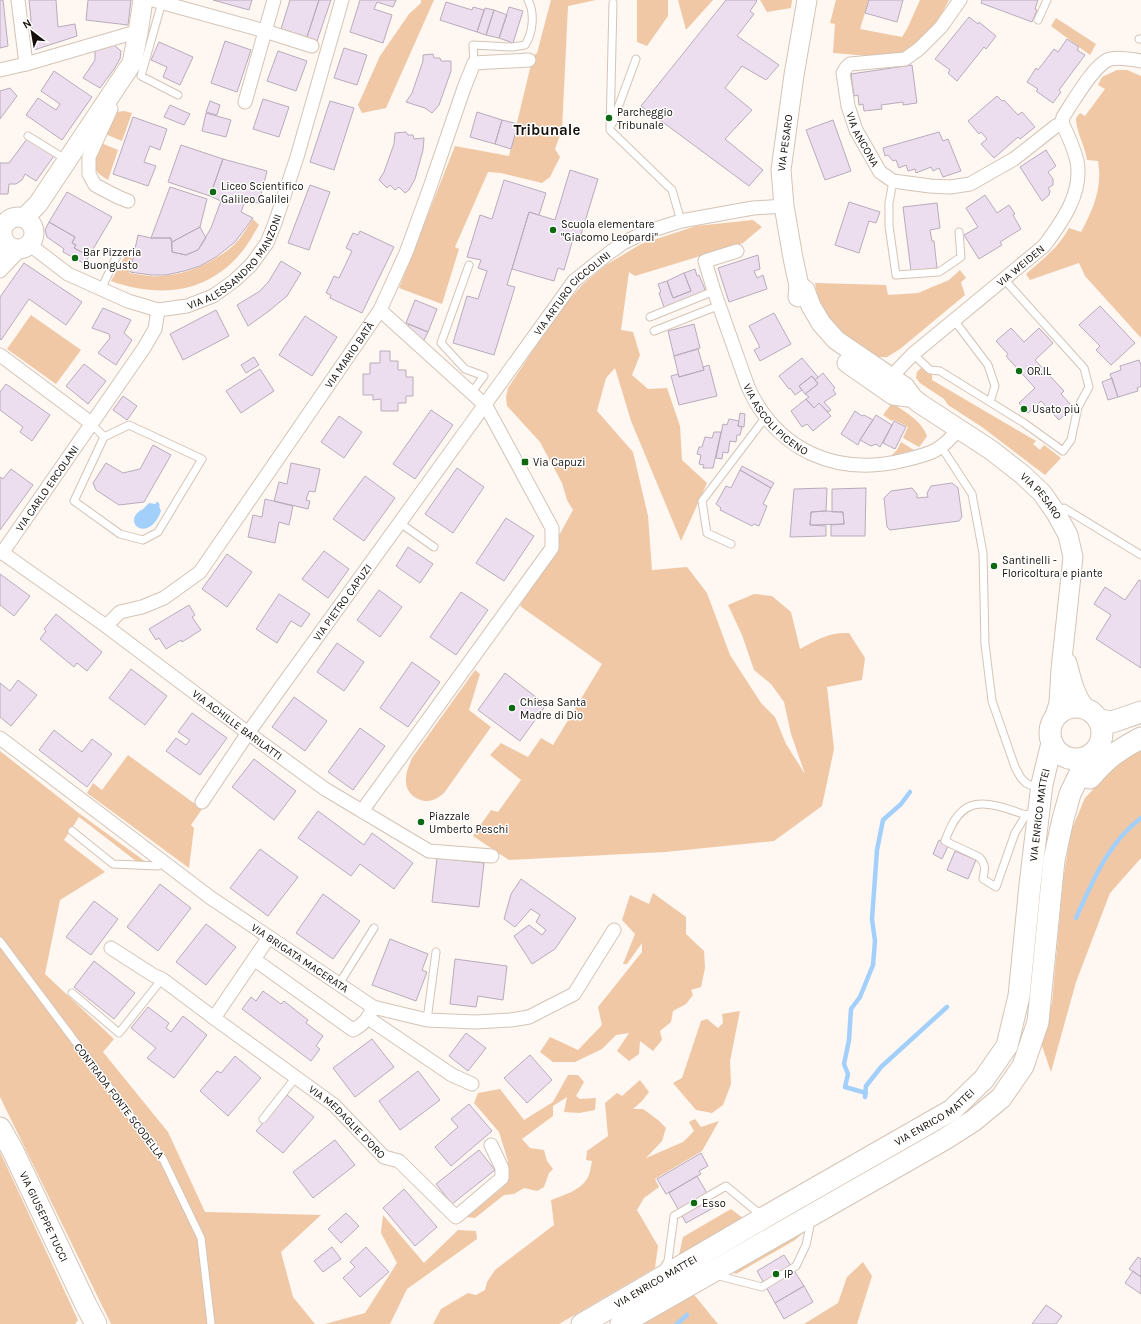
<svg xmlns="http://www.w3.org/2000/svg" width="1141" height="1324" viewBox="0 0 1141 1324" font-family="Karla,sans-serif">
<rect width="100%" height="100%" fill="#fef7f2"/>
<path fill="#f0c8a5" d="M421 0H434L386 108 362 113 358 105 380 56 409 14 421 3Z
M551 0H596L568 6 562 130 555 149 560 157 550 177 542 183 501 173 488 172 455 247 459 249 442 304 399 288 455 146 509 156 533 56 537 53Z
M637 0H668V16L647 46 637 42Z
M678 0H713L686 30Z
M760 0H792L791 8 767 12Z
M836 0H869L860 29 902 37 907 29 920 0H949C940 18 922 45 903 53 890 59 849 54 833 53L835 24 830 23Z
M1056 18 1096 44 1090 55 1051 26Z
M1117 70H1127L1141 76V338L1085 276 1079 263 1030 280 1026 274C1042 260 1059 247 1069 228L1081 232C1093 210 1103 187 1098 161L1087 160C1085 146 1076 132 1076 118L1080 113 1085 116 1105 89 1098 85 1102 77Z
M124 111 132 113 122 141 105 134 116 112Z
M101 143 118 150 108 180C88 169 94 161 101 143Z
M253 219 259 225C253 235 248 245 240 254 206 294 158 298 111 281L125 256 132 258 129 273C136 274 143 275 150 276 180 278 213 264 235 244 242 237 247 227 253 219Z
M753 220 762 227 743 243 635 276 629 272 621 330 633 332 640 355 632 375 648 389 667 388 680 426 682 460 707 483 681 541 631 421 615 368 606 378 597 411 633 452 648 516 652 570 687 567 707 593 730 655 761 703 775 717 786 744 805 774 791 734 784 702 771 684 754 670 742 635 728 605 754 594 772 596 791 612 800 649C816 640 830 632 849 633L865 658 862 680 827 687 834 749 822 806 774 841 665 852 509 860 473 836 491 810 498 812 521 780 490 755 501 743 528 757 541 738 553 745 602 664 520 606 573 510 567 500 562 483 540 442 507 406 506 397 508 388 557 314 583 284 606 265 641 244 696 226Z
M960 270 966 278 961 282 965 295 900 349 887 357H879L874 356C844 335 821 323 815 283L886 285 888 295 918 293 949 280Z
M31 315 81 350 56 384 7 349Z
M921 368 932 375V380L1036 441 1033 444 1040 450 1044 445 1061 458 1045 475 982 427 948 405 944 399 920 383 916 378 917 372Z
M892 403C905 412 921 420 927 436L923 442 919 447 903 438 908 427 894 420 892 421 883 415Z
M901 442 914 450 891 456 897 450Z
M475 670 480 674 469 710 491 727 444 793C439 797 434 801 427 801 417 801 406 793 406 782 405 774 409 766 412 758Z
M1141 748V858L1110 893 1076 982 1051 1072 1041 1043 1052 1003 1063 881 1071 831 1085 798 1125 756Z
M0 751 80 814 146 862 136 861 79 817 64 840 105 872 60 900 45 974 114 1039 103 1052 168 1132 205 1212 321 1215 281 1252 293 1297 315 1324H111L0 1097Z
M128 755 202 809 191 825 194 828 189 868 87 793 93 783 102 790Z
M653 893 686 917V934L704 951 705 968 701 987 691 990 693 995 686 1004 673 1011 671 1022 660 1031 662 1040 653 1051 640 1041 639 1054 629 1061 617 1051 629 1033 616 1035 602 1049 575 1062H553L540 1052 550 1037 578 1050 602 1025 598 1007 642 952V943L627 964H623L635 934 622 920 630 895 649 904Z
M740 1011 730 1061 731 1084 723 1105 712 1113 696 1110 673 1083 682 1078 701 1021 707 1019 718 1028 723 1023 722 1014Z
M568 1075H578L584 1082 576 1096 580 1099 596 1098 595 1110 579 1113 564 1112 567 1097 553 1106V1116L522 1139 530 1148 544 1150 547 1161 553 1169 549 1173 544 1187 537 1191 524 1188 514 1194 504 1195 475 1218 467 1217 503 1187 508 1161 499 1132 474 1103 478 1093 500 1089 524 1120 553 1102Z
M640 1080 649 1092 642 1101 633 1109H643L658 1120 666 1128 662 1141 646 1158 683 1142 694 1131 689 1122 695 1119 701 1127 719 1121 702 1151 655 1179 659 1187 644 1198 637 1210 658 1246 655 1268 559 1324H433L441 1309 468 1293 476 1295 485 1290 487 1282 495 1270 554 1225 551 1200C564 1195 579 1191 587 1179 590 1175 591 1166 592 1161L586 1160 587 1151 608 1136 605 1103 617 1093 622 1096Z
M0 1152 78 1320 75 1324H0Z
M731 1209 743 1218 679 1255 683 1237Z
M383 1215 424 1263 458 1230 476 1231 477 1239 407 1289 390 1324H325L365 1313 397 1263 381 1233Z
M801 1230 803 1233 795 1240 736 1274 730 1270Z
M863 1262 872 1276 857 1324H804L838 1303 847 1277Z
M691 1291 718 1324H630Z"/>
<path fill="#a3d0fb" d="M156 502H158L160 505 159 506 161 511C149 544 121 523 141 510H142L149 503 156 504Z"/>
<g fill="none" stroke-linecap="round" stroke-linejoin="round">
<path stroke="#a3d0fb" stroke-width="4.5" d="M1076 918C1093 881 1107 844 1141 818
M866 1093 845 1087 848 1074 844 1064 849 1040 851 1009 860 997 873 965 875 941 872 919 877 850 883 820 901 804 910 792
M865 1097 866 1086 881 1067 947 1007
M677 1324 687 1315"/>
</g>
<path fill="#ecdeee" stroke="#b9acbb" d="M0 0H3L8 46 0 48Z
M29 0H56L58 27 75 24 77 36 34 50Z
M88 0H131L128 25 86 20Z
M213 0H252L249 10Z
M290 0H319L307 37 281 29Z
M319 0H331L317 41 307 37Z
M360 0H396L393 7 377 2 374 9 392 15 383 43 350 32Z
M726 0H756L757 1 750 11 754 14 737 36 779 65 766 80 742 66 725 88 752 110 725 139 763 170 749 186 641 106Z
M869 0H903L897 22 865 13Z
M982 0H1038L1035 9 1037 10 1032 22 981 3Z
M446 2 472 10 473 7 484 10 477 32 440 20Z
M509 7 523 11 513 43 499 38Z
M485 8 494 10 486 35 477 32Z
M494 10 507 15 499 38 486 35Z
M969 17 978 24 979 22 996 36 986 49 984 47 957 81 948 73 950 70 935 59Z
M1067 39 1079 47 1077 50 1085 55 1059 90 1061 92 1053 103 1036 91 1038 89 1027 82 1036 68 1038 70 1054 49 1058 52Z
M225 41 251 50 237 92 211 83Z
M159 42 193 57 180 85 163 77 167 67 151 60Z
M114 45 121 51 120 59 114 69 100 88 83 78 95 60V51Z
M344 48 367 55 357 85 334 78Z
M278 51 307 61 296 91 267 81Z
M433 54 434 58H440L441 61H451V71L439 105 432 113 425 108 406 102 412 93 423 61V55Z
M912 65 917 103 903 105V102L881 105 882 109 864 111 863 104 859 105 858 95 854 96 851 74Z
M54 71 92 97 62 140 26 115 38 98 56 110 60 104 41 91Z
M10 88 17 96 0 119V91Z
M997 96 1002 101 1004 100 1018 115 1022 112 1035 127 1020 139 1018 137 994 158 981 144 987 139 981 132 979 134 968 121Z
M263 99 289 107 279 137 253 129Z
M210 101 220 105 217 115 206 112Z
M330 101 354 108 334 170 310 162Z
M170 105 190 114 184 125 164 117Z
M477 112 502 120 495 144 470 137Z
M206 113 231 120 226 137 202 131Z
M133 117 167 129 160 150 150 146 144 162 156 166 148 186 113 174Z
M502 120 518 124 511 149 495 144Z
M833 120 851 171 825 180 806 130Z
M406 132 408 135H413L414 139 424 138 423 150 415 179 409 190 405 193 399 187 395 190 390 185 387 188 379 180 384 172 394 144 395 133Z
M939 132 943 141 948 139 961 171 943 177 939 168 933 171 931 167 916 173 915 169 908 171 906 165 899 168 896 160 893 161 888 155 885 156 883 148Z
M27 139 54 156 36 181 25 174 22 180 16 184H9L8 194H0V163H9Z
M181 145 223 159 210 196 168 182Z
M1046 150 1056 166 1048 172 1053 179V185L1048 188 1050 191 1049 195 1042 201 1020 167Z
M223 159 267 171 259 203 245 201 241 212 253 218 235 242 216 257 200 266 184 271 166 275H151L130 272 138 235 151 238H171L172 252 186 255 198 250 211 228 221 201 210 196Z
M570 170 598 179 579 241 573 239 564 270 558 268 554 281 512 269 529 212 555 220Z
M504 180 546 193 539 215 529 212 507 285 515 287 494 355 453 343 467 296 478 299 487 271 478 268 481 260 467 257 480 215 492 219Z
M310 185 330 192 309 250 288 243Z
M170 187 207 199 200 227 172 242 171 238H151Z
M67 192 112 217 89 256 74 248 76 245 72 243 75 237 49 222Z
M985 195 997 213 1009 205 1015 214 1013 215 1021 229 1000 242 1002 245 979 259 964 235 978 227 966 208Z
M849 202 880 212 876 223 869 221 859 253 835 245Z
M937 203 940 228 930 230 932 241H934L937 268 911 271 903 207Z
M49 222 75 237 72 243 76 245 74 248 89 256 85 264 63 252 64 249 47 237 45 230Z
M200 227 206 238 198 250 186 255 172 252V242Z
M360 231 394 247 362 313 330 298 331 295 326 293 334 276 339 278 352 251 346 248 353 233 358 235Z
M758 255 760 269 754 271 757 278 763 275 767 289 729 302 718 268Z
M281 261 301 273 287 296 269 311 248 326 237 305 260 291 269 281Z
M24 263 82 302 66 325 29 299 1 340 0 339V297Z
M695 269 697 276 699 275 706 292 664 307 659 293 661 292 658 284 667 281 673 298 691 291 684 273Z
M684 273 691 291 673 298 667 281Z
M415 300 437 309 428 332 406 323Z
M1100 306 1135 343 1111 365 1096 350 1100 346 1079 325Z
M103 308 131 320 124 333 132 340 116 365 98 353 110 338 109 334 92 328Z
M216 310 229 336 183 360 170 334Z
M774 313 791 344 760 361 754 350 760 347 749 326Z
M305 316 337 337 312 376 279 355Z
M409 324 428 332 424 340 406 332Z
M694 324 700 348 674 356 668 331Z
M1011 328 1024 342 1039 328 1053 343 1035 360 1064 391 1061 394 1073 407 1059 420 1041 401 1028 413 1019 403 1035 388 1006 356 1008 354 996 341Z
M698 349 704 370 679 377 674 356Z
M380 351H390V361H398V370H406V377H413V396H406V403H398V411H381V399L373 400V395H363V374H370V363H380Z
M254 357 259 365 246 373 241 365Z
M802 358 818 377 815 380 812 376 799 386 802 390 795 395 790 388 789 389 779 376Z
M1139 360 1141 365V386L1137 388 1138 391 1118 397 1110 374 1121 370 1120 366Z
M84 364 106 381 88 404 66 386Z
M709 365 717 396 679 405 671 376 678 374 679 377 704 370 703 367Z
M260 369 274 391 241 413 226 391Z
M823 373 835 388 833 390 836 394 824 402 831 410 828 412 819 403 814 408 806 399 809 397 805 394 818 384 815 380Z
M812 376 818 384 805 394 799 386Z
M1112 378 1118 397 1108 400 1102 382Z
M6 384 50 415 32 441 20 432 23 427 0 410V392Z
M123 396 137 406 127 420 113 410Z
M806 399 814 408 819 403 831 416 813 431 807 424 802 427 791 411Z
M431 410 453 425 415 479 393 464Z
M855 411 862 416 864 415 873 420 860 440 858 445 841 434Z
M740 413 745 414 744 427 738 426Z
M876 415 892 425 880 447 876 444 871 446 860 440Z
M339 416 362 432 344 458 321 442Z
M729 419 739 421 738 426 742 427 740 435H737L736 442 730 441 728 453 723 452 722 459 716 458 723 424 727 425Z
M894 421 906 427 895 449 883 443Z
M714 432H721L713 468H703L704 465 699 464 701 455 697 454 699 447H702L705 437 712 438Z
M153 445 171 455 144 502 119 505 96 490 93 483 106 463 123 473 140 469Z
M291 463 320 469 315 492 309 491 306 500 310 501 308 509 274 501 279 482 287 484Z
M742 466 774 483 771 488 740 470Z
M457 468 484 487 453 533 425 514Z
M11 469 33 485 0 530V477L3 479Z
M740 470 771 488 763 504 767 506 759 526 754 524 752 526 720 510 721 508 716 504 726 486 731 488Z
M365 476 395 498 364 541 333 519Z
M952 483 958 488 962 517 959 521 890 530 887 527 884 498 891 491 912 488 917 494V498L928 497 927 493 931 486Z
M827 488 826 511 811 512 810 525 826 526V536L790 537 794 489Z
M866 488 865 536H831V525L844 524 843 512H832V489Z
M265 499 293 506 289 525 279 522 275 543 248 537 253 515 262 517Z
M826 511 843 512 844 524 810 525 811 512Z
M506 518 534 536 504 581 476 563Z
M408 547 433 564 420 583 396 566Z
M324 551 349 569 328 598 302 579Z
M227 554 252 572 227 607 202 589Z
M0 574 30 596 14 616 0 605Z
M1139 580 1141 581V668L1096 639 1111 615 1094 604 1105 587 1125 600Z
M379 590 402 607 380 637 357 620Z
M461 592 488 610 456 655 430 637Z
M279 594 310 614 301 627 291 621 277 643 256 629Z
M189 605 195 615 192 617 201 630 182 642 181 640 166 649 159 638 156 640 149 629Z
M56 614 102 652 87 671 77 663 74 667 40 639 46 631 44 629Z
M337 643 364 662 344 691 317 672Z
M412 662 440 682 408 727 380 708Z
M131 669 167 696 145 725 109 698Z
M505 673 546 705 520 741 478 710Z
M18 680 37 695 11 726 0 717V683L10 691Z
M294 697 327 721 305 751 272 727Z
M192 713 227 738 200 775 166 751 176 738 186 745 190 740 178 732Z
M360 728 385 746 353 790 328 772Z
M54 730 82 752 92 739 112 754 87 787 39 750Z
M254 759 296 791 274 820 232 787Z
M318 811 364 845 372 833 413 863 394 889 360 864 351 876 298 838Z
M939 840 949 844 942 859 933 854Z
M260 849 298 877 268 916 230 888Z
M955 851 976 860 968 879 947 870Z
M437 858 484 863 479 907 432 902Z
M521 879 576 918 555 949 532 964 514 936 529 925 542 935 546 930 536 922 540 915 531 909 515 927 504 919 511 894Z
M160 884 191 908 158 951 127 927Z
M323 894 360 921 333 959 296 933Z
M94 901 118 919 91 955 66 937Z
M206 924 236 947 206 985 176 962Z
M390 939 428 954 422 970 427 972 416 1001 372 985Z
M455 959 507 966 503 1000 478 996 476 1007 450 1004Z
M94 961 135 993 114 1019 74 987Z
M263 991 281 1004 284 1001 308 1020 306 1023 323 1036 316 1046 320 1049 311 1061 242 1009 251 997 256 1001Z
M148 1007 169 1023 166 1028 171 1032 183 1016 207 1035 174 1078 147 1058 156 1048 131 1028Z
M466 1033 486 1048 468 1071 449 1056Z
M372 1039 394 1067 355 1097 333 1068Z
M530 1055 552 1080 527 1103 504 1078Z
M235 1056 261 1078 228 1116 200 1091 217 1071 221 1073Z
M418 1071 440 1100 400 1130 379 1101Z
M287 1095 314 1117 283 1153 256 1131Z
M469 1104 492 1131 451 1166 435 1147 458 1127 451 1119Z
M335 1140 355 1165 313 1198 293 1172Z
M479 1150 495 1170 452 1204 436 1184Z
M701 1153 708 1166 699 1171 701 1174 666 1194 657 1179Z
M697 1176 715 1207 686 1223 669 1193Z
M404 1189 437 1227 415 1246 383 1208Z
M346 1213 359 1226 341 1243 328 1229Z
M332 1247 341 1259 323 1272 314 1261Z
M366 1247 389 1272 360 1297 343 1278 355 1267 350 1262Z
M784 1255 804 1286 775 1303 757 1271Z
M1138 1257 1141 1259V1277L1129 1269Z
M1133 1271 1141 1277V1294L1125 1283Z
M804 1286 813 1302 784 1319 775 1303Z
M1046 1305 1062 1316 1056 1324H1032Z"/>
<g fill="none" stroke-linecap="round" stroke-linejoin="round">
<g stroke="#d4c4b6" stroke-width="9">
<path id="lane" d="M162 2 141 76 178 95
M613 3 610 130 672 190 681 221
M1038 20 1047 0
M1139 39H1141
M474 63 473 45 512 47 525 45C533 33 535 13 528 0
M612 124 636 59
M28 136 67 160
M893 181 889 203V226L896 275 939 272 961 257 959 232
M469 265 441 343 465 369 484 376 472 392
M101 289 118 254
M650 317 714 291
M954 320 988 365 995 386 990 402
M654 331 720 305
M913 354 930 370 940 371 1024 423 1063 451 1071 440 1078 407 1089 387 1084 368 1003 278
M91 423 104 437 74 501 120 534 143 540 158 532 202 459 129 425 104 437
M942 448 972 494 983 553 985 644 992 701 1015 767 1021 778 1026 783 1039 789
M1057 512 1064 508 1141 555
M400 523 434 547
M731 544 707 533 702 501 765 418
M1026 815C985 801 962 792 945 841L979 857C986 864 985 869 983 879L996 887 1015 833 1026 815 1036 811
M72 831 113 864 158 866 162 861
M0 941 163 1159 201 1238 211 1324
M339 984 374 928
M72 993 119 1033 162 979
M427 1020 436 952
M263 1119 296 1077
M663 1269 668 1261 674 1216 726 1186 756 1211 764 1212
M715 1277 719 1276 762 1287 796 1266 806 1245 811 1221"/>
</g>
<g stroke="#d4c4b6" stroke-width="15">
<g id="street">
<path d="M18 0 26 64 129 34 138 33"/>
<path d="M153 0 265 31 312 46"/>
<path id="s1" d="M960 0 941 27 919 49 905 59 850 64 846 68 843 73 848 106 856 130 880 172 893 181 930 186 950 187 970 184 1014 159 1056 126 1062 123"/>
<path d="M0 70 26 64"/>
<path d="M245 102 274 0"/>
<path d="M104 104 111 109 89 157V174L95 185 118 197 128 201"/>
<path id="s2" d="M30 245 68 274 128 301 158 310 187 306 213 296 234 281 251 265 267 243 275 223 297 157 342 0"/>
<path id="s3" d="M737 251 705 261 714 291 748 387C777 451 837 477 905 460 930 454 942 451 958 429"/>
<path d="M0 264 7 246"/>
<path d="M0 271 20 250"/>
<path d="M0 355 91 423"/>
<path id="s4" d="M891 377 913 354 1044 246C1062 222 1083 193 1077 161 1074 149 1068 135 1062 123L1063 117C1073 102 1094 64 1110 59 1120 57 1131 59 1141 61"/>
<path id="s5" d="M0 551 106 626 248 733 325 789 429 851 492 856"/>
<path id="s6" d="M2 553 144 348 155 329 158 310"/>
<path id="s7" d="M106 626 120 612 142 607 164 598 200 572 380 310 406 253 429 190 464 88 474 63 529 60"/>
<path id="s8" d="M0 738 211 898 373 1007 427 1020 476 1022 511 1020 529 1017 574 994 614 930"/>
<path id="s9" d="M202 802 248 733 574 281 609 253 623 243 643 233 681 221 753 208 784 206"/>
<path d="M362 811 552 548V528L486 406 380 310"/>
<path id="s10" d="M111 948 153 975 162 979 214 1018 334 1105 384 1157 399 1161 456 1217 502 1178V1168L491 1145"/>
<path d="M255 960 353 1030C364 1024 369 1018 373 1007"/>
<path d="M214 1018 269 937"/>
<path d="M368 1018 452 1075 472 1084"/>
</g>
</g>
<g stroke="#d4c4b6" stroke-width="21">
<g id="secondary">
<circle cx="18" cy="233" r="16"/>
<path d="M24 218 38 204 132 63 138 33 143 0"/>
<path id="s11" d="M799 286 805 290 811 306 821 323 836 340 905 387 913 398 919 403 991 450 1023 475 1042 493 1056 513 1068 535 1073 557 1061 669 1059 703 1054 719"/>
<path id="s12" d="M798 297 799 286 793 258 784 206 781 170 794 75 807 0"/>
<path d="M847 363 893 395 908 397"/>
<path d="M1067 663C1072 682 1074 693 1085 709"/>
</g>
</g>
<g stroke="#d4c4b6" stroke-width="23">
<g id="primary">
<circle cx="1076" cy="733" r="26"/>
<path d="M1099 720 1112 722 1141 712"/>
<path d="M1090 778C1107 758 1118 750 1141 738"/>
<path id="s13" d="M0 1128 13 1151 86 1305 96 1324"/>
<path id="s14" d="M582 1324 772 1213 952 1110 984 1079 1007 1046 1019 996 1030 885 1042 784 1052 743"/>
<path d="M621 1324 945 1139 973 1121 1001 1098 1023 1066 1038 1022 1054 860 1063 819 1070 794 1082 769 1090 756"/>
</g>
</g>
<use href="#lane" stroke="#fff" stroke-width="7"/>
<use href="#street" stroke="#fff" stroke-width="13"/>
<use href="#secondary" stroke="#fff" stroke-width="19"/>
<use href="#primary" stroke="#fff" stroke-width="21"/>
</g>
<g fill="#0f6911" stroke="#fff" stroke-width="1.5">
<circle cx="609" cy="118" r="4"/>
<circle cx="213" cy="192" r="4"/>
<circle cx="553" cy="230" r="4"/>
<circle cx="75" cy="258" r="4"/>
<circle cx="1019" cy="371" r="4"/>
<circle cx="1024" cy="409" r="4"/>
<rect x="521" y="458" width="8" height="8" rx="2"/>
<circle cx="994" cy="566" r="4"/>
<circle cx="512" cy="708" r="4"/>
<circle cx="421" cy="822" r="4"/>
<circle cx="694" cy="1203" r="4"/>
<circle cx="776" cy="1274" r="4"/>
</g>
<g text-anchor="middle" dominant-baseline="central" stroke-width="3" stroke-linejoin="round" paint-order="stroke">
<g font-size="11" fill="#140f0a" stroke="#fff" text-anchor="start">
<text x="617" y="112">Parcheggio<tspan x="617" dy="13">Tribunale</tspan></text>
<text x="221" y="186">Liceo Scientifico<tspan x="221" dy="13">Galileo Galilei</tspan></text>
<text x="561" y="224">Scuola elementare<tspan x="561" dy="13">"Giacomo Leopardi"</tspan></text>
<text x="83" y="252">Bar Pizzeria<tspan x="83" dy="13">Buongusto</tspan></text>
<text x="1027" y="371">OR.IL</text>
<text x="1032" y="409">Usato più</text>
<text x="533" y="462">Via Capuzi</text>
<text x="1002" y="560">Santinelli -<tspan x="1002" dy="13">Floricoltura e piante</tspan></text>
<text x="520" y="702">Chiesa Santa<tspan x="520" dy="13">Madre di Dio</tspan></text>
<text x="429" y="816">Piazzale<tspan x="429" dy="13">Umberto Peschi</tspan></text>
<text x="702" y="1203">Esso</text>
<text x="784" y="1274">IP</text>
</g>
<g font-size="11" fill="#140f0a" stroke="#fff">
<text stroke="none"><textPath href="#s1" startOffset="218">VIA ANCONA</textPath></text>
<text stroke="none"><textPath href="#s12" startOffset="156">VIA PESARO</textPath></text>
<text stroke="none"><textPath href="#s2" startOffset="242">VIA ALESSANDRO MANZONI</textPath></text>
<text stroke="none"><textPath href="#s4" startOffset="171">VIA WEIDEN</textPath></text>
<text stroke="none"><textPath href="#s9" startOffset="630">VIA ARTURO CICCOLINI</textPath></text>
<text stroke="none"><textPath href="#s7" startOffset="374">VIA MARIO BATÀ</textPath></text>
<text stroke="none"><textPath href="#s3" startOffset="210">VIA ASCOLI PICENO</textPath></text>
<text stroke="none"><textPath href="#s6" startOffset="79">VIA CARLO ERCOLANI</textPath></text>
<text stroke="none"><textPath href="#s11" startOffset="326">VIA PESARO</textPath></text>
<text stroke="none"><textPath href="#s9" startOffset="244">VIA PIETRO CAPUZI</textPath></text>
<text stroke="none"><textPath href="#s5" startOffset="294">VIA ACHILLE BARILATTI</textPath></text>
<text stroke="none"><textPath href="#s14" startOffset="746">VIA ENRICO MATTEI</textPath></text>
<text stroke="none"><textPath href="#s8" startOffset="372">VIA BRIGATA MACERATA</textPath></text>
<text transform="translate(119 1101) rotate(53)">CONTRADA FONTE SCODELLA</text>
<text stroke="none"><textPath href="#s14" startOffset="409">VIA ENRICO MATTEI</textPath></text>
<text stroke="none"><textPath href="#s10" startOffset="294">VIA MEDAGLIE D'ORO</textPath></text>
<text stroke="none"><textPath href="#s13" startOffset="99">VIA GIUSEPPE TUCCI</textPath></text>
<text stroke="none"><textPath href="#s14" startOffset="85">VIA ENRICO MATTEI</textPath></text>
</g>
<g font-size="15" font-weight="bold" fill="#140f0a" stroke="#fff">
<text x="547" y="130">Tribunale</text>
</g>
</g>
<g transform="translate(32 32) rotate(329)" stroke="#ffffff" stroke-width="3" paint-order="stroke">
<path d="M0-3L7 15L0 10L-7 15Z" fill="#140f0a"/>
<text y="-6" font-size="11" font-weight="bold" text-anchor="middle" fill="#140f0a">N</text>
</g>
</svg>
